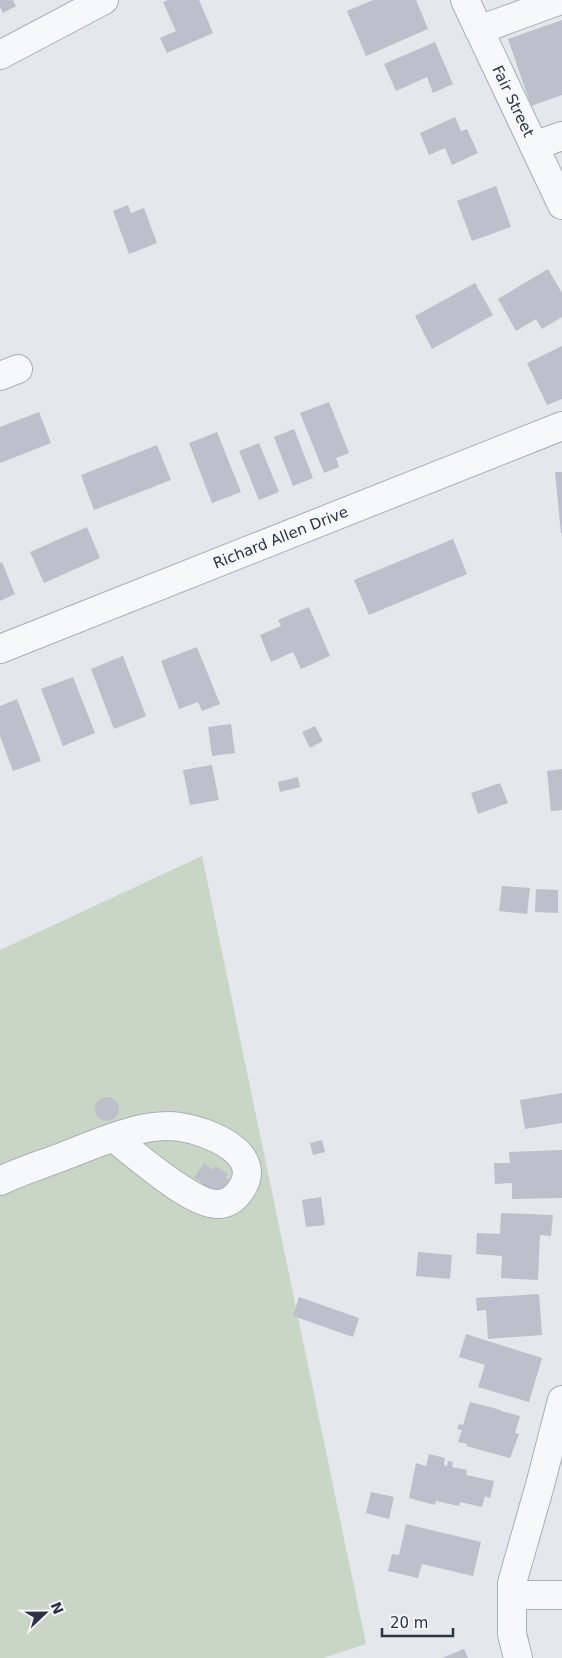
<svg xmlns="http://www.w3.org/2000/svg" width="562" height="1658" viewBox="0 0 562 1658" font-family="'DejaVu Sans',sans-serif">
<rect width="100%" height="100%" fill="#e4e7ec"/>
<path fill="#c9d6c5" d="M202 856 366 1644 323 1658H0V950Z"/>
<path fill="#bbc0ca" d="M0 0H13L16 6 3 13 0 7Z
M168 0H199L213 33 167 53 160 38 176 31 163 2Z
M373 0H416L428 29 366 56 347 11Z
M562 20V95L531 106 508 39Z
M435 42 453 84 433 93 427 77 396 91 384 64Z
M455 117 461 131 467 129 478 153 452 165 445 148 429 155 420 133Z
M496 186 511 227 472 241 457 201Z
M128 205 131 213 144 208 157 243 129 254 113 211Z
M548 269 562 293V317L542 329 536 319 516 331 498 299Z
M475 283 493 315 432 349 415 316Z
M562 346V399L547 405 527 363Z
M329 402 349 453 336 458 339 467 324 473 300 413Z
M39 412 51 443 0 463V427Z
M294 429 313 478 293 486 274 437Z
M217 432 241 492 212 503 189 443Z
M259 443 279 492 259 500 239 451Z
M157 445 171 480 94 510 81 475Z
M555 472H562V533H561Z
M87 527 100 558 44 583 30 552Z
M453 539 467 574 369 615 354 580Z
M2 562 15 594 0 601V563Z
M309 607 330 656 301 669 293 652 271 662 260 635 281 626 278 620Z
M197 647 220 704 202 711 198 702 179 709 161 661Z
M123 656 146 716 114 729 91 669Z
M73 677 95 733 63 746 41 689Z
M17 699 41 761 13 771 0 736V706Z
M231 724 235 753 212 756 208 727Z
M315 726 323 741 310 748 302 732Z
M212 765 219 800 190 805 183 770Z
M562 769V810L551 811 547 771Z
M298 777 300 787 280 792 278 782Z
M500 783 508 803 478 814 471 793Z
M502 886 530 888 527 914 499 911Z
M536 889 558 890V913L535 912Z
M562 1093V1123L525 1129 520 1100Z
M95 1109a12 12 0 1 1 24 0a12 12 0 1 1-24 0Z
M322 1140 325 1152 313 1155 310 1143Z
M562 1150V1198L512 1199V1183L495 1184 494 1163H510L509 1152Z
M204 1163 213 1170 216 1166 228 1174 225 1177 235 1184 225 1199 199 1188 203 1183 194 1178Z
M321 1197 325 1225 306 1227 302 1200Z
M501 1213 553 1215 551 1236 540 1235 538 1280 501 1278 502 1256 476 1254 477 1233 500 1234Z
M418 1252 452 1255 450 1279 416 1276Z
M539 1294 542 1335 488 1339 486 1310 477 1311 476 1298Z
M299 1297 359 1318 353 1337 293 1316Z
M466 1334 542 1358 529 1402 478 1387 485 1365 459 1357Z
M470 1402 501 1410V1411L520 1416 515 1433 519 1434 510 1458 466 1446 467 1444 458 1442 462 1430 457 1429 459 1424 463 1425Z
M429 1454 445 1458 444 1465 447 1466 448 1461 453 1462 452 1467 467 1470 466 1475 494 1481 490 1498 485 1496 482 1507 460 1502 459 1506 436 1501 435 1505 409 1498 416 1463 426 1466Z
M371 1492 394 1497 389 1519 366 1513Z
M406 1524 481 1542 473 1576 422 1564 418 1578 388 1571 392 1554 399 1555Z
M464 1649 468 1658H442Z"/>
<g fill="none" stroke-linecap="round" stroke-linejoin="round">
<g stroke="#a9aeb7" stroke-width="30">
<g id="minor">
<path id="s1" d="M465 0 562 205"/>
<path d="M479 30 561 0"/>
<path d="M0 55 104 0"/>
<path d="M534 146 562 136"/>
<path d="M0 376 18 369"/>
<path id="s2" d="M0 649 562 426"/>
<path d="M0 1181C18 1172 38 1166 56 1159 92 1146 142 1121 180 1127 208 1131 267 1154 240 1191 235 1198 228 1204 218 1204 192 1205 136 1155 114 1138"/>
<path d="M512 1595H562"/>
<path d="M518 1658 512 1634V1583L540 1485 562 1400"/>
</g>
</g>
<use href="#minor" stroke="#f7f8fa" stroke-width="28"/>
</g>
<g text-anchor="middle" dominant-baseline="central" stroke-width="5" stroke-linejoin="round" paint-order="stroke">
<g font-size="15" fill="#2b3445" stroke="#f4f6f9">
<text stroke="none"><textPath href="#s1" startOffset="112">Fair Street</textPath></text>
<text stroke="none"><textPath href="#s2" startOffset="302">Richard Allen Drive</textPath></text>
</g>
</g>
<g transform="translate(45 1613) rotate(68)" stroke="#f4f6f9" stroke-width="4" paint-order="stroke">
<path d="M0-4L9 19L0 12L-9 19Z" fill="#2b3445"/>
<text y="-8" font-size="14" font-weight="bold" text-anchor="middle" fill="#2b3445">N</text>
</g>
<path d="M382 1628v8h71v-8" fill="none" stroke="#2b3445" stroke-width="2.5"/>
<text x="390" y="1628" font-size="15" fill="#2b3445" stroke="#f4f6f9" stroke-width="4" paint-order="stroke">20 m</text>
</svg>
